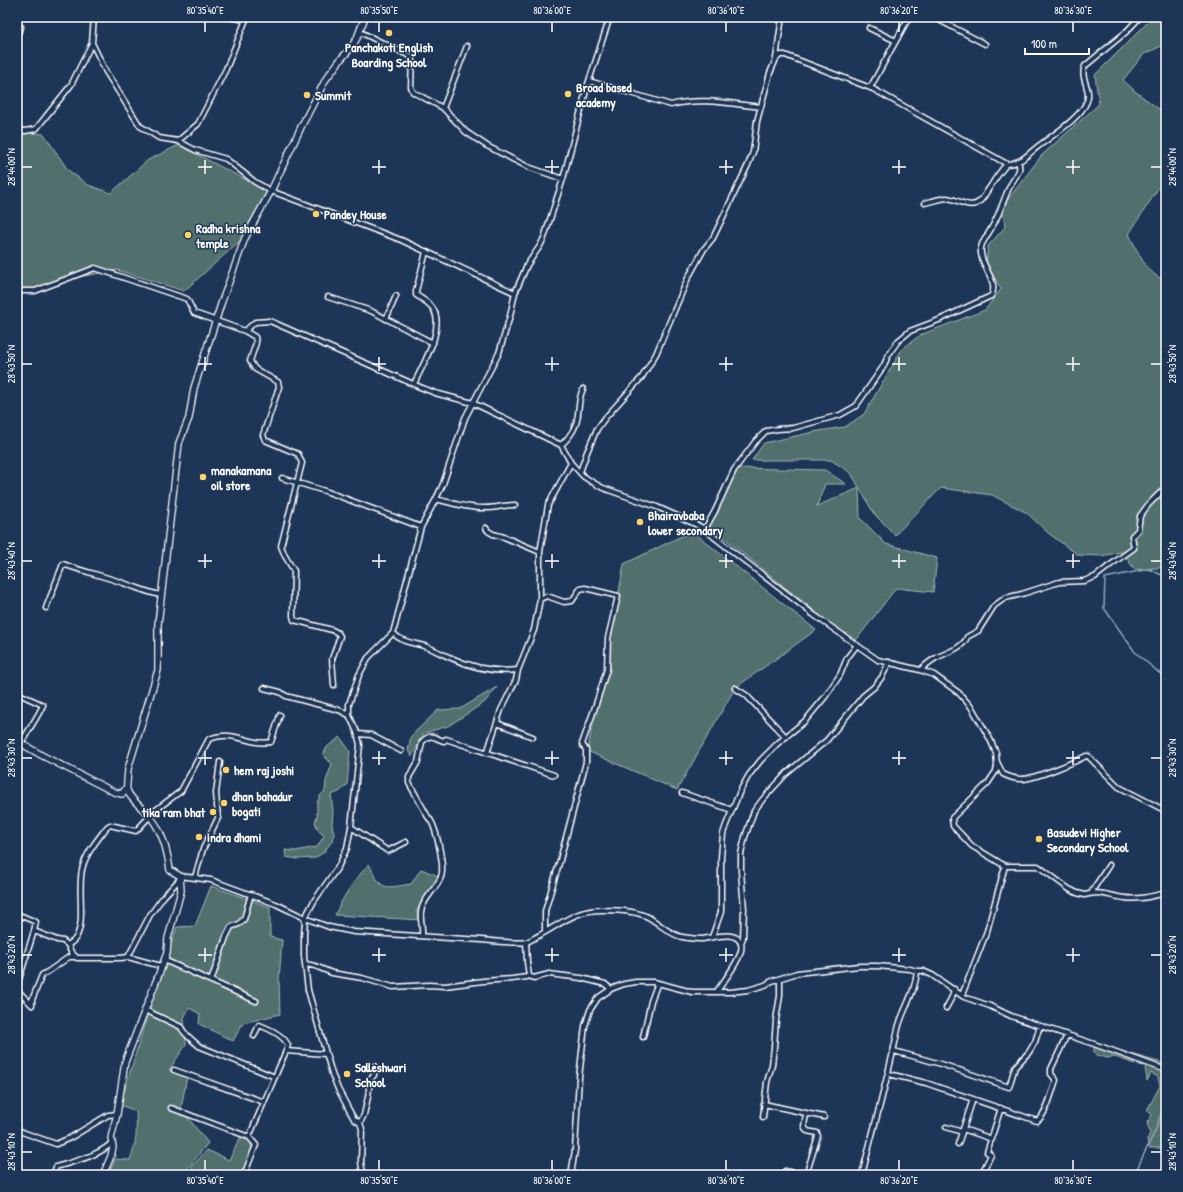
<svg xmlns="http://www.w3.org/2000/svg" width="1183" height="1192" viewBox="0 0 1183 1192" font-family="'Patrick Hand',sans-serif">
<rect width="100%" height="100%" fill="#1d3557"/>
<filter id="ink" filterUnits="userSpaceOnUse"><feTurbulence type="fractalNoise" baseFrequency=".025" numOctaves="2"/><feDisplacementMap in="SourceGraphic" scale="8" xChannelSelector="R" yChannelSelector="G"/><feConvolveMatrix kernelMatrix="1 2 1 2 8 2 1 2 1" color-interpolation-filters="sRGB"/></filter>
<g filter="url(#ink)">
<path fill="#516f6d" stroke="#a8b7b6" d="M1153 17H1166V44L1144 54 1123 80 1136 92 1166 114V176L1129 234C1137 250 1147 276 1166 280V567L1135 570 1122 552 1101 556 1078 555 1048 533 1027 513 992 495 941 488 895 535 874 514 851 473 831 460H752L764 443 818 431 845 427 864 414 902 349 920 335 985 310 1001 289 986 263 988 246 1005 227 1002 207 1042 155 1099 104 1095 75Z
M17 132 44 134 68 170 88 185 111 193 148 160 179 145 271 193 250 232 184 291 117 270 62 280 17 294Z
M736 468 825 470 846 484H825L817 506 859 488 860 518 886 544 937 558 933 592 896 588 854 643 708 525Z
M692 531 816 630 735 688 677 790 587 751 607 658 624 564Z
M497 687 485 702 462 717 448 726 424 733 412 756 408 751 411 736 438 710 460 709Z
M340 737 350 751 347 785 339 792 331 795 333 811 332 824 334 834 332 841 324 852 315 858 298 859 286 857 285 850 295 851 317 847 324 836 318 830 315 822 317 816V803L320 796 325 791 326 781 332 764 323 755 327 747Z
M369 864C382 890 381 889 411 884L421 869 438 876 423 902 416 911 421 920 335 915C344 894 354 881 369 864Z
M211 886 270 907V937L282 940 279 980 280 1014 243 1023 233 1041 199 1024 200 1014 189 1008 184 1018 186 1045 169 1070 187 1076 181 1109 208 1143 188 1168 196 1175H108L115 1159 130 1160C137 1141 137 1130 136 1111L120 1105 155 990 177 927 195 926Z
M1094 1044C1119 1049 1142 1058 1166 1064V1148H1149L1147 1140 1150 1133 1147 1123 1152 1115 1147 1110 1160 1086 1158 1077 1151 1073 1147 1081 1145 1066 1138 1065 1115 1057 1107 1058 1094 1054Z
M240 1138 250 1141 252 1149 241 1175H200L191 1167 207 1150 229 1160Z"/>
<g fill="none" stroke-linecap="round" stroke-linejoin="round">
<path stroke="#91a9bc" stroke-width="1.5" d="M1166 577 1149 569 1105 578 1104 608 1135 652 1158 672 1166 677
M1134 1175 1156 1129 1166 1099"/>
<g stroke="#fff" stroke-width="7">
<path id="street" d="M94 17 92 43 106 72 140 126 159 138 178 141 195 150 226 159 255 182 271 191 401 240 515 293
M228 17 246 20
M936 17 937 19 985 44
M17 26 21 27 17 35
M869 28 896 41
M360 32 410 56 412 59 411 87 413 92 443 108 466 132 487 146 528 167 563 179
M776 58 782 17
M589 81 671 105C700 97 731 104 761 107
M870 88 909 17
M443 108 467 46
M17 130 25 131 36 129 71 85 92 43
M178 141 198 124 226 69 247 17
M925 203C932 201 939 199 946 198 957 198 969 210 979 202 984 198 986 192 990 187 995 179 1000 171 1007 164
M17 291H35L95 268 187 299 194 313 245 331 255 337 256 343 250 361 255 369 278 382 279 387 263 435 265 440 298 454 302 463 281 546 285 556 294 571 293 616 294 620 332 630 338 633 340 636 332 659 334 685
M328 297 371 311 433 343
M386 319 396 296
M245 331 255 322 270 321 420 387 435 393 473 403 561 445 571 463 583 476 592 482 603 488 657 507 693 523 705 529 714 537 814 615 878 660 920 670 934 675 959 693 972 708 990 739 996 753 997 765 996 771 988 783 952 818 953 826 972 846 1005 866 987 931 962 995
M414 384C422 366 448 324 431 306 427 302 421 298 416 295V291L426 252
M17 401H19
M561 445C570 437 577 427 578 414 579 405 579 397 583 389
M580 472 587 452 597 429 605 418 642 377 656 354 688 278 704 249 713 238 748 165 753 152 757 121 770 73 776 59 780 55H785L873 89 1007 164C1012 164 1017 162 1021 160 1026 157 1031 152 1036 148 1050 137 1081 118 1087 101 1092 89 1079 78 1085 66L1126 32 1140 17
M282 478 328 492 421 527
M436 499C451 503 471 509 486 508 496 508 505 505 515 505
M486 528 488 531 493 534 504 537 540 552
M705 529 715 511 734 470 755 442 766 431 778 429 793 428 840 415 856 406 883 367 890 352 898 341 910 331 939 320 991 296C1001 281 975 262 982 244 987 235 993 227 997 217 1002 207 1005 196 1010 186 1012 181 1017 176 1019 170 1020 167 1019 164 1018 161
M540 599 547 596 564 602 572 601 580 589 585 588 618 596 608 638 607 669 595 707 582 744 586 750V762L560 860 545 911V932
M46 608 63 564C84 572 105 576 126 584 138 588 149 593 161 595
M393 633C402 643 416 643 427 647 435 650 442 654 449 657 471 667 494 673 518 670
M920 670C925 666 930 661 936 658 945 653 964 648 967 637L978 631 994 606 1005 598 1022 594 1059 582 1084 581 1095 577 1109 566 1134 548 1132 536 1138 530 1140 516 1148 505 1166 487
M264 688 280 692 286 696 339 710 349 715
M735 688 746 695 786 737
M17 693 43 705C36 721 24 735 17 752
M497 723 533 737
M358 734 371 735 401 751
M487 753 501 710 516 680 518 670 534 630 540 599V552L548 505 571 463
M997 762 1003 774C1009 777 1014 779 1021 779 1032 780 1075 762 1086 756H1088L1119 787 1166 811
M682 793 732 810
M149 815 181 791 209 739C236 729 247 746 271 742L280 715
M351 827 388 851 406 842
M1005 866H1038L1069 889 1077 893 1085 895C1098 890 1112 897 1125 898 1139 900 1153 896 1166 893
M180 876 211 880 276 904 305 918 329 927 354 932C397 935 439 937 481 940 493 941 516 944 527 942 531 940 536 937 540 935 562 923 577 909 604 910 618 910 636 911 648 917 659 923 670 935 682 937 688 938 697 939 703 939 712 938 737 929 741 944 745 955 723 982 717 991
M195 877 203 849 218 818 216 793 220 762
M1092 892 1094 888 1109 865
M17 914 36 922 34 931 57 940 63 941 68 945 71 952 77 958H121L128 957 161 966
M422 936C423 928 420 920 421 912 422 900 437 888 441 877 445 867 436 824 428 817L409 783V777L418 762 422 742C432 732 433 738 444 741L446 739 554 775
M712 937 721 912V857L723 834 726 825 740 791 749 775 761 760 778 743 805 721 825 697 840 675 847 658 857 645
M741 943 743 938 744 909 741 871V854L745 837 754 811 763 799 786 774 827 740 863 696 874 687 882 677 889 662
M68 945C70 943 74 941 75 939 87 923 76 886 83 866 87 852 98 839 107 827L110 825 136 831 150 816
M128 957 150 915 164 896 179 880
M164 960 256 1001
M306 964 315 966 332 973 362 978 393 987 429 985 445 986 483 981 512 979 527 977 529 976 527 962 526 942
M529 976 534 978 549 974 581 978 605 984 611 989
M211 981 226 937 231 927 239 924 244 919 251 894
M17 986 34 931
M17 990 32 1005V1000L42 975 49 971 69 957H76
M946 1008 952 997 954 989
M145 1010 181 1027C184 1035 193 1040 199 1046L275 1077
M254 1036 259 1025C270 1029 283 1035 288 1045L286 1051
M643 1037 651 1001 657 985 654 982
M894 1051 941 1064 1009 1087 1015 1067 1029 1052 1035 1042 1040 1026
M174 1070 264 1102
M889 1074 926 1083 1037 1121C1047 1114 1052 1091 1056 1080L1051 1074V1069L1067 1035
M764 1104 824 1117
M171 1108 249 1137
M763 1117 767 1082 772 1065 774 1047 776 1020 780 996V979
M360 1123 364 1115 368 1097 370 1080 374 1075 375 1066
M946 1127 962 1132
M17 1129 22 1132 56 1144 70 1138 108 1115 117 1114
M963 1129 992 1139
M958 1144 973 1099
M785 1171 801 1175
M53 1175 56 1167C75 1161 96 1157 112 1143
M244 1175 256 1145 249 1137 286 1051 326 1054
M363 1175 361 1162 362 1129 360 1123 354 1119 349 1110 338 1089 332 1074 308 990 304 956V936L305 918 314 901 338 867 347 848 351 827 360 745 357 732 349 715V704L359 675 368 658 393 633 421 527 436 499 443 484 465 418 499 353 510 316 515 293 527 265 540 246 544 238 563 179 587 87 610 17
M571 1175 575 1150 579 1077 585 1026 590 1010 598 998 611 989 624 984 636 982H654L692 992H730L748 990 765 985 772 981 797 973 859 966H877L910 969 917 971H923L932 975 964 997 990 1006 1011 1016 1094 1044 1166 1070
M806 1175 818 1136 817 1133 807 1131 804 1126 806 1114
M862 1175C874 1126 888 1078 898 1029 903 1008 915 995 917 971
M981 1175 991 1155 987 1152 1001 1108"/>
</g>
<g stroke="#fff" stroke-width="8">
<path id="secondary" d="M17 741 43 756 114 792 122 794 126 788
M103 1175 111 1156 113 1147 111 1138 117 1114 125 1062 167 953 168 938 181 891 180 876 170 870C167 849 162 829 147 813 141 807 130 799 127 790 126 787 128 774 128 769L158 670V624L179 443 189 418 194 388 222 301 245 238 271 191 302 125 326 79 341 59 351 48 357 38 365 17"/>
</g>
<use href="#street" stroke="#1d3557" stroke-width="4"/>
<use href="#secondary" stroke="#1d3557" stroke-width="5.5"/>
</g>
</g>
<path fill="none" stroke="#fff" stroke-width="1.5" d="M205 22V32M379 22V32M552 22V32M726 22V32M899 22V32M1073 22V32M205 160V174M379 160V174M552 160V174M726 160V174M899 160V174M1073 160V174M22 167H32M198 167H212M372 167H386M545 167H559M719 167H733M892 167H906M1066 167H1080M1151 167H1161M205 357V371M379 357V371M552 357V371M726 357V371M899 357V371M1073 357V371M22 364H32M198 364H212M372 364H386M545 364H559M719 364H733M892 364H906M1066 364H1080M1151 364H1161M205 554V568M379 554V568M552 554V568M726 554V568M899 554V568M1073 554V568M22 561H32M198 561H212M372 561H386M545 561H559M719 561H733M892 561H906M1066 561H1080M1151 561H1161M205 751V765M379 751V765M552 751V765M726 751V765M899 751V765M1073 751V765M22 758H32M198 758H212M372 758H386M545 758H559M719 758H733M892 758H906M1066 758H1080M1151 758H1161M205 948V962M379 948V962M552 948V962M726 948V962M899 948V962M1073 948V962M22 955H32M198 955H212M372 955H386M545 955H559M719 955H733M892 955H906M1066 955H1080M1151 955H1161M22 1152H32M1151 1152H1161M205 1160V1170M379 1160V1170M552 1160V1170M726 1160V1170M899 1160V1170M1073 1160V1170"/>
<g fill="#ffd166" stroke="#1d3557" stroke-width="1.5">
<circle cx="389" cy="33" r="4"/>
<circle cx="568" cy="94" r="4"/>
<circle cx="307" cy="95" r="4"/>
<circle cx="316" cy="214" r="4"/>
<circle cx="188" cy="235" r="4"/>
<circle cx="203" cy="477" r="4"/>
<circle cx="640" cy="522" r="4"/>
<circle cx="226" cy="770" r="4"/>
<circle cx="224" cy="803" r="4"/>
<circle cx="213" cy="812" r="4"/>
<circle cx="199" cy="837" r="4"/>
<circle cx="1039" cy="839" r="4"/>
<circle cx="347" cy="1074" r="4"/>
</g>
<g text-anchor="middle" dominant-baseline="central" stroke-width="3" stroke-linejoin="round" paint-order="stroke">
<g font-size="13" font-weight="bold" fill="#fff" stroke="#1d3557" text-anchor="start">
<text x="389" y="47" text-anchor="middle">Panchakoti English<tspan x="389" dy="15">Boarding School</tspan></text>
<text x="576" y="87">Broad based<tspan x="576" dy="15">academy</tspan></text>
<text x="315" y="95">Summit</text>
<text x="324" y="214">Pandey House</text>
<text x="196" y="228">Radha krishna<tspan x="196" dy="15">temple</tspan></text>
<text x="211" y="470">manakamana<tspan x="211" dy="15">oil store</tspan></text>
<text x="648" y="515">Bhairavbaba<tspan x="648" dy="15">lower secondary</tspan></text>
<text x="234" y="770">hem raj joshi</text>
<text x="232" y="796">dhan bahadur<tspan x="232" dy="15">bogati</tspan></text>
<text x="205" y="812" text-anchor="end">tika ram bhat</text>
<text x="1047" y="832">Basudevi Higher<tspan x="1047" dy="15">Secondary School</tspan></text>
<text x="207" y="837">indra dhami</text>
<text x="355" y="1067">Salleshwari<tspan x="355" dy="15">School</tspan></text>
</g>
</g>
<rect width="1183" height="1192" fill="none" stroke="#1d3557" stroke-width="44"/>
<path d="M1025 48v6h64v-6" fill="none" stroke="#ffffff" stroke-width="2"/>
<text x="1031" y="48" font-size="12" fill="#ffffff" stroke="#1d3557" stroke-width="3" paint-order="stroke">100 m</text>
<rect x="22" y="22" width="1139" height="1148" fill="none" stroke="#fff" stroke-width="1.5"/>
<g font-size="10" text-anchor="middle" fill="#fff">
<text x="205" y="14">80°35'40"E</text>
<text x="379" y="14">80°35'50"E</text>
<text x="552" y="14">80°36'00"E</text>
<text x="726" y="14">80°36'10"E</text>
<text x="899" y="14">80°36'20"E</text>
<text x="1073" y="14">80°36'30"E</text>
<text transform="translate(11 167) rotate(-90)" y="4">28°44'00"N</text>
<text transform="translate(1172 167) rotate(-90)" y="4">28°44'00"N</text>
<text transform="translate(11 364) rotate(-90)" y="4">28°43'50"N</text>
<text transform="translate(1172 364) rotate(-90)" y="4">28°43'50"N</text>
<text transform="translate(11 561) rotate(-90)" y="4">28°43'40"N</text>
<text transform="translate(1172 561) rotate(-90)" y="4">28°43'40"N</text>
<text transform="translate(11 758) rotate(-90)" y="4">28°43'30"N</text>
<text transform="translate(1172 758) rotate(-90)" y="4">28°43'30"N</text>
<text transform="translate(11 955) rotate(-90)" y="4">28°43'20"N</text>
<text transform="translate(1172 955) rotate(-90)" y="4">28°43'20"N</text>
<text transform="translate(11 1152) rotate(-90)" y="4">28°43'10"N</text>
<text transform="translate(1172 1152) rotate(-90)" y="4">28°43'10"N</text>
<text x="205" y="1184">80°35'40"E</text>
<text x="379" y="1184">80°35'50"E</text>
<text x="552" y="1184">80°36'00"E</text>
<text x="726" y="1184">80°36'10"E</text>
<text x="899" y="1184">80°36'20"E</text>
<text x="1073" y="1184">80°36'30"E</text>
</g>
</svg>
